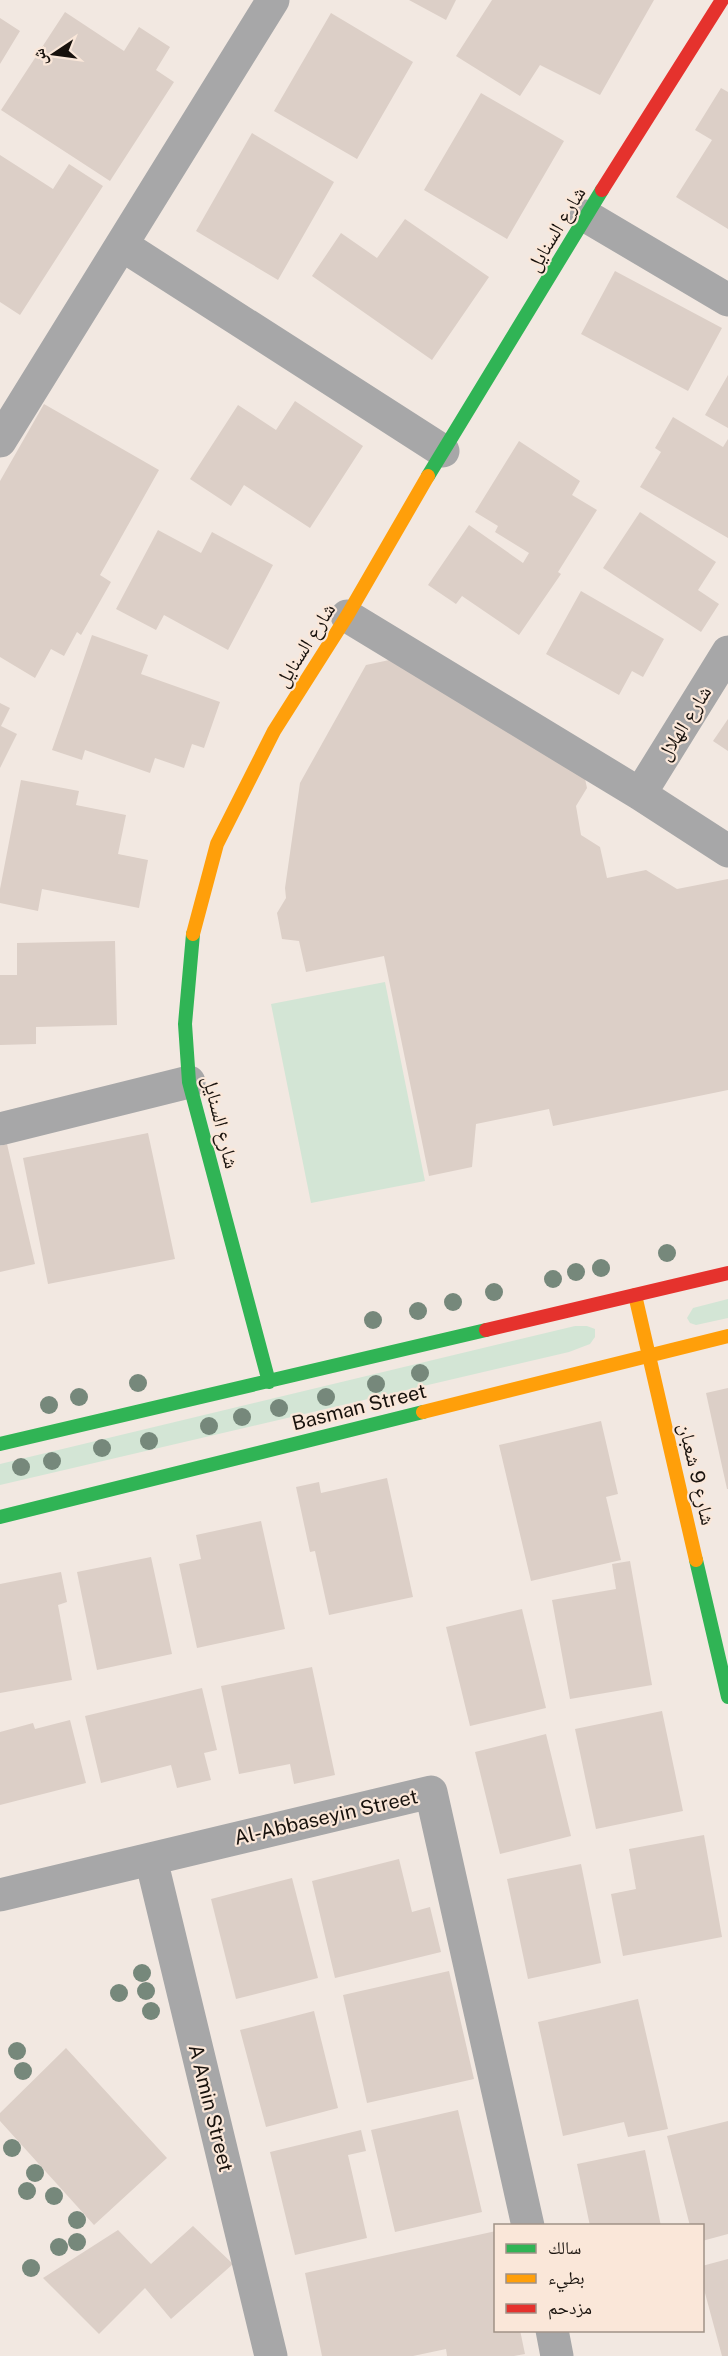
<svg xmlns="http://www.w3.org/2000/svg" width="728" height="2356" viewBox="0 0 728 2356" font-family="'Public Sans','Noto Naskh Arabic',sans-serif">
<rect width="100%" height="100%" fill="#f2e8e1"/>
<path fill="#d3e5d5" d="M385 982 425 1181 311 1203 271 1004Z
M728 1299V1318L696 1325 690 1323 687 1318 693 1308Z
M575 1326H587L595 1329V1337L590 1344 569 1352 0 1485V1464Z"/>
<path fill="#dccfc7" d="M409 0H456L446 20Z
M492 0H654L600 95 540 65 520 96 456 56Z
M65 12 124 51 139 27 170 47 156 70 174 82 110 181 1 110Z
M331 13 413 62 357 159 274 111Z
M0 18 20 31 0 64Z
M721 88 728 92V229L676 197 712 140 695 130Z
M481 93 564 141 507 239 424 190Z
M252 133 334 182 278 280 196 231Z
M0 155 53 189 69 164 103 186 20 315 0 302Z
M405 219 489 277 432 360 312 276 341 233 377 258Z
M615 271 722 328 688 391 581 334Z
M728 375V428L705 415Z
M295 401 363 446 310 528 244 485 231 506 190 479 238 405 276 430Z
M44 404 159 470 100 575 111 582 81 635 77 632 64 656 51 649 35 678 0 657V481Z
M673 417 723 447 728 439V538L640 487 661 452 655 448Z
M519 441 580 481 572 495 597 510 558 572 561 574 519 635 462 596 456 604 428 585 469 525 523 563 529 553 495 532 498 526 475 512Z
M640 512 716 562 698 590 719 604 701 632 603 568Z
M158 530 201 553 212 532 273 565 228 650 164 615 156 630 116 609Z
M581 591 664 639 643 677 632 671 619 695 546 654Z
M92 635 148 655 141 674 220 702 204 748 192 744 184 768 155 758 150 773 85 750 82 760 52 750Z
M408 656 581 760 587 788 576 806 581 835 600 847 607 878 646 870 677 889 728 879V1090L553 1126 549 1109 476 1124 472 1167 429 1176 384 956 306 972 299 941 282 939 277 913 286 898 285 888 300 783 366 665Z
M0 703 10 708 1 726 17 734 0 768Z
M728 719V751L713 741Z
M21 780 79 791 76 805 126 815 118 854 148 860 139 908 42 889 38 911 0 903V889Z
M115 941 117 1025 36 1027V1044L0 1045V975H17V943Z
M148 1133 175 1259 48 1284 23 1158Z
M7 1144 35 1264 0 1272V1146Z
M728 1388V1489H727L706 1393Z
M601 1421 618 1494 606 1497 621 1560 531 1581 499 1445Z
M387 1478 413 1597 329 1615 315 1551 310 1552 296 1487 319 1482 321 1493Z
M261 1521 285 1629 197 1648 179 1564 201 1559 196 1535Z
M151 1557 172 1654 97 1670 77 1572Z
M630 1561 652 1685 570 1699 552 1600 616 1589 612 1564Z
M61 1572 67 1602 58 1605 72 1680 0 1693V1584Z
M522 1609 546 1708 470 1726 446 1627Z
M312 1667 335 1775 294 1784 290 1764 239 1774 221 1686Z
M202 1688 217 1750 204 1753 211 1780 177 1788 171 1765 101 1783 85 1716Z
M662 1711 683 1811 596 1829 575 1729Z
M70 1720 86 1783 0 1805V1732L33 1723 35 1729Z
M546 1734 571 1836 500 1854 475 1752Z
M704 1835 722 1937 623 1956 611 1894 636 1889 629 1849Z
M399 1859 412 1912 430 1907 441 1952 335 1978 312 1881Z
M581 1864 601 1963 528 1979 507 1879Z
M292 1878 318 1978 236 1999 211 1899Z
M449 1971 474 2079 367 2103 343 1995Z
M638 1999 668 2129 628 2137 624 2122 563 2136 538 2022Z
M314 2011 338 2108 266 2127 240 2030Z
M66 2048 167 2158 94 2225 0 2121V2113Z
M458 2110 482 2212 395 2232 371 2130Z
M728 2121V2234L702 2241V2226H690L667 2136Z
M361 2130 366 2151 348 2155 367 2238 295 2255 270 2152Z
M645 2150 661 2226H590L577 2164Z
M193 2226 233 2264 171 2319 145 2288 99 2334 43 2278 118 2230 151 2264Z
M496 2231V2330H520L525 2354 514 2356H447L446 2349 413 2356H322L305 2273Z
M728 2259V2356H722L702 2282V2266Z"/>
<g fill="none" stroke-linecap="round" stroke-linejoin="round">
<path stroke="#a7a7a8" stroke-width="33" d="M586 216 728 300
M122 245 443 451
M0 441 273 0
M347 616 640 794 728 851
M640 794 728 652
M0 1129 189 1082
M151 1859 271 2356
M0 1895 431 1792 528 2226
M552 2330 557 2356"/>
<path stroke="#30b455" stroke-width="14" d="M428 476 602 190
M193 934 185 1024 189 1082 269 1382
M0 1444 486 1330
M0 1517 423 1412
M696 1560 728 1697"/>
<path stroke="#ff9f0a" stroke-width="14" d="M193 934 217 844 274 731 347 616 428 476
M635 1295 696 1560
M423 1412 728 1336"/>
<path stroke="#e5322d" stroke-width="14" d="M602 190 722 0
M486 1330 728 1273"/>
</g>
<g fill="#76887b">
<circle cx="667" cy="1253" r="9"/>
<circle cx="601" cy="1268" r="9"/>
<circle cx="576" cy="1272" r="9"/>
<circle cx="553" cy="1279" r="9"/>
<circle cx="494" cy="1292" r="9"/>
<circle cx="453" cy="1302" r="9"/>
<circle cx="418" cy="1311" r="9"/>
<circle cx="373" cy="1320" r="9"/>
<circle cx="420" cy="1373" r="9"/>
<circle cx="138" cy="1383" r="9"/>
<circle cx="376" cy="1384" r="9"/>
<circle cx="79" cy="1397" r="9"/>
<circle cx="326" cy="1397" r="9"/>
<circle cx="49" cy="1405" r="9"/>
<circle cx="279" cy="1408" r="9"/>
<circle cx="242" cy="1417" r="9"/>
<circle cx="209" cy="1426" r="9"/>
<circle cx="149" cy="1441" r="9"/>
<circle cx="102" cy="1448" r="9"/>
<circle cx="52" cy="1461" r="9"/>
<circle cx="21" cy="1467" r="9"/>
<circle cx="142" cy="1973" r="9"/>
<circle cx="146" cy="1991" r="9"/>
<circle cx="119" cy="1993" r="9"/>
<circle cx="151" cy="2011" r="9"/>
<circle cx="17" cy="2051" r="9"/>
<circle cx="23" cy="2071" r="9"/>
<circle cx="12" cy="2148" r="9"/>
<circle cx="35" cy="2173" r="9"/>
<circle cx="27" cy="2191" r="9"/>
<circle cx="54" cy="2196" r="9"/>
<circle cx="77" cy="2220" r="9"/>
<circle cx="77" cy="2242" r="9"/>
<circle cx="59" cy="2247" r="9"/>
<circle cx="31" cy="2268" r="9"/>
</g>
<g text-anchor="middle" dominant-baseline="central" stroke-width="4.5" stroke-linejoin="round" paint-order="stroke">
<g font-size="20" fill="#18120d" stroke="#fae7d9">
<text transform="translate(556 229) rotate(-59)">شارع السنايل</text>
<text transform="translate(305 645) rotate(-58)">شارع السنايل</text>
<text transform="translate(684 723) rotate(-58)">شارع الهلال</text>
<text transform="translate(221 1122) rotate(76)">شارع السنايل</text>
<text transform="translate(359 1407) rotate(-14)">Basman Street</text>
<text transform="translate(697 1474) rotate(77)">شارع 9 شعبان</text>
<text transform="translate(326 1817) rotate(-13)">Al-Abbaseyin Street</text>
<text transform="translate(211 2108) rotate(76)">A Amin Street</text>
</g>
</g>
<rect x="494" y="2224" width="210" height="108" fill="#fae7d9" stroke="#a09287" stroke-width="1.5"/>
<rect x="506" y="2244" width="30" height="9" fill="#30b455" stroke="#a09287" stroke-width="1.5"/>
<text x="548" y="2254" font-size="18" fill="#18120d">سالك</text>
<rect x="506" y="2274" width="30" height="9" fill="#ff9f0a" stroke="#a09287" stroke-width="1.5"/>
<text x="548" y="2284" font-size="18" fill="#18120d">بطيء</text>
<rect x="506" y="2304" width="30" height="9" fill="#e5322d" stroke="#a09287" stroke-width="1.5"/>
<text x="548" y="2314" font-size="18" fill="#18120d">مزدحم</text>
<g transform="translate(54 54) rotate(257)" stroke="#fae7d9" stroke-width="4.5" paint-order="stroke">
<path d="M0-4.5L10 22L0 15L-10 22Z" fill="#18120d"/>
<text y="-9" font-size="16" font-weight="bold" text-anchor="middle" fill="#18120d">ش</text>
</g>
</svg>
